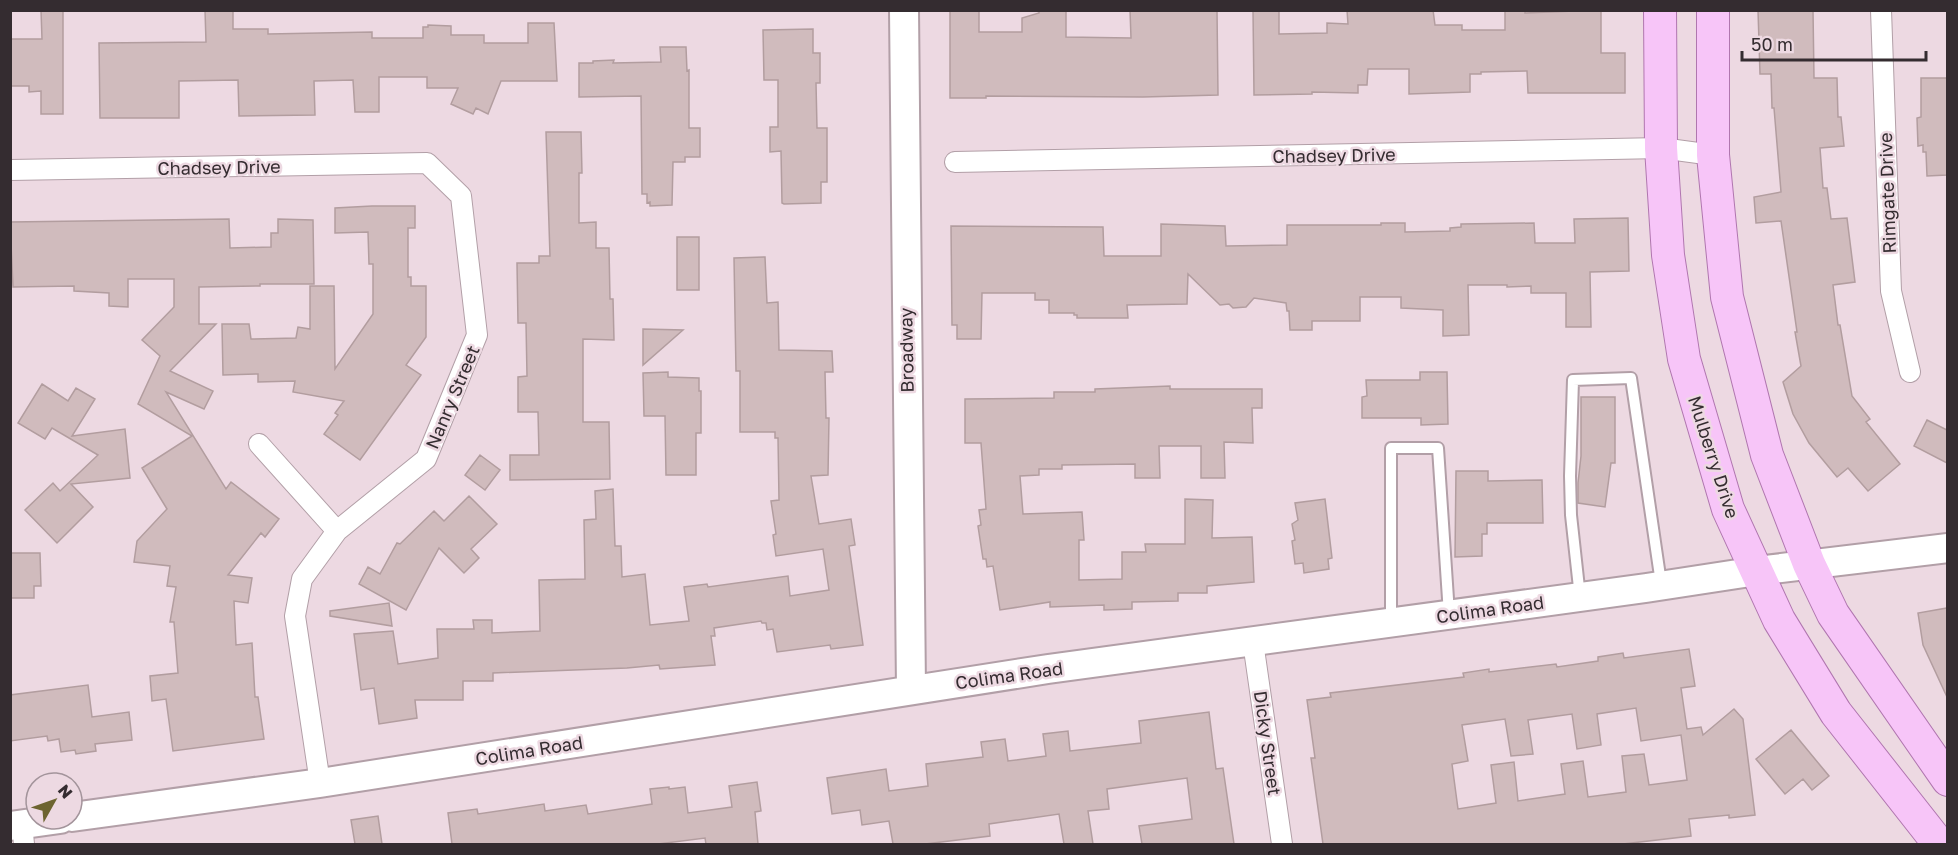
<svg xmlns="http://www.w3.org/2000/svg" width="1958" height="855" viewBox="0 0 1958 855" font-family="'Golos Text',sans-serif">
<rect width="100%" height="100%" fill="#edd9e2"/>
<path fill="#d0bbbd" stroke="#b29d9f" stroke-width="1.5" fill-rule="evenodd" d="M41 10H63V114H41V91L29 92V86H11V39H42Z
M205 10H233V29H268V34L372 32V38H423V27H428V25L451 26V35H484V43H528V23H554L557 81H501L488 114 476 108 473 114 451 104 458 88H427V77H379V112H355L353 80 314 81 315 115 239 116 238 80 179 81V118H100L99 43 206 42Z
M950 10H979V32H1022V18L1039 13V10H1066V37L1131 38 1130 10H1217L1218 95 1143 97 986 96V98H950Z
M1253 10H1279V34L1327 33V23L1348 24 1347 10H1433L1435 25H1462V30H1505V10H1525V13L1601 10V53H1625V93H1528L1527 71 1481 72V74H1470V92L1409 94V69H1368L1367 85H1358V93L1312 92V94L1254 95Z
M1758 10H1813L1814 78H1837L1838 117H1841L1844 146 1820 148 1823 188H1827L1831 219 1847 218 1855 282 1833 285 1838 325H1840L1852 396 1870 419 1866 422 1900 464 1868 491 1848 468 1837 477 1809 443 1793 414 1783 382 1801 366 1795 332H1797L1781 221 1756 223 1754 197 1781 192 1774 108H1772L1771 74H1760Z
M813 29V53H820V83H816L817 128H827V182H821V203L784 204 782 203 781 151 770 152V127H778V80H764L763 30Z
M660 47H686L687 71 689 70V128H700V157H685V162H673L672 205 650 206V202L647 203V194H642L641 96 579 97V63H593V61L614 60 613 63 661 62Z
M1921 78H1947V175L1927 176 1926 152H1923V145L1918 146 1917 118 1921 117Z
M546 132H581L582 173H579V223L596 222V248H609L610 299H613L614 340 583 339V422H609L610 479 510 480V455H539L538 412H518V377L527 376 526 323H518L517 263H539V256H550Z
M372 206H415V228H408V277H411V286H426V337L406 365 421 375 360 460 324 434 338 415 335 413 344 401 293 392 295 381 258 382V374L223 375 222 324H249L251 339 296 338 298 327 310 329V286H334L335 369 373 314V264H369L368 232 335 233V208Z
M1628 218 1629 271 1590 272 1591 327H1566V293H1531V286L1507 287V285H1468L1469 335 1443 336V310L1401 308V297H1360V321H1312V330H1290L1289 311H1287L1286 303 1254 298 1246 307 1233 308 1229 304 1220 305 1188 274 1187 304 1127 305 1128 318H1077V315H1074V313H1049V300H1035V293H982L981 339H957V325H952L951 226 1103 227 1104 256H1161V224L1225 226 1226 246 1287 245V225H1381V223H1405V232L1450 231V228L1461 227V224L1534 223 1535 243H1575L1574 219Z
M229 219 230 248 271 247V233H278V219L313 220 314 284H260V286L199 287V324H216L170 371 213 391 204 409 166 392 226 489 231 482 279 519 265 537 261 533 228 575 252 578 248 603 234 601 236 645 252 643 255 697H258L264 739 173 751 166 699 152 701 150 676 178 673 174 622H170L176 587 167 586 170 566 134 562 137 541 167 509 142 468 192 436 138 404 160 356 142 340 174 307V279H128V307L109 306V293L74 291V286L13 287 10 222Z
M677 237H699V290H677Z
M765 257 767 303 778 302 779 350 832 351 833 372H825L826 418H829L828 475 811 476 819 524 851 519 855 545 849 546 863 645 831 649 830 645 777 652 773 629 767 630 766 623H762L761 621 714 628 715 636H711L715 665 660 669 659 665 627 668 493 673V681H463V700H415L417 718 379 724 374 688 361 690 354 634 393 631 398 664 438 658 437 629H474L473 620H492V633L540 631 539 580 585 579 584 520 596 519 595 491 613 489 615 546H621L622 577 645 574 650 625 689 621 684 587 707 584 708 587 788 576 790 596 829 590 823 549 776 556 773 535 776 534 771 501 779 500 778 438H775V432H740V371H736L734 258Z
M643 329 683 330 643 365Z
M668 372V377L699 378V391H701V433H696V475H666L665 416H644L643 373Z
M1420 372H1447L1448 424 1421 425V418H1362V397L1367 396 1366 380H1420Z
M42 384 68 401 76 388 95 399 72 436 125 429 130 478 71 484 93 507 57 543 25 510 53 483 60 491 98 455 52 428 45 439 18 423Z
M1170 386V389H1262V408H1252L1253 443 1224 442 1225 478H1201V446H1159L1160 478H1135V464L1062 465V469H1039V475L1020 476 1023 514 1082 512 1084 540H1079V580L1122 579V552H1146L1145 544H1185V499L1213 500 1212 538 1252 537 1254 582 1207 586V593H1178V601L1132 602V609L1104 610V605L1050 607V602L1000 610 993 566 987 567 986 559H983L978 526 981 525 979 510 986 509 981 443H965V399L1054 398V392H1095V389Z
M1581 397H1615V463H1611L1605 507 1578 503V483L1581 456Z
M1927 420 1947 430V463L1914 446Z
M480 455 500 470 485 490 465 475Z
M1456 471H1488V481L1542 480 1543 523H1487V534H1482V556L1455 557Z
M469 496 497 524 471 549 479 558 464 573 439 548 406 610 359 584 368 567 380 574 397 543 400 544 434 511 444 521Z
M1325 499 1332 558 1328 559 1329 569 1304 573 1303 563 1295 564 1292 541 1295 540 1292 524 1298 520 1295 503Z
M10 553H40L41 586H34V598H10Z
M389 603 392 626 330 616V611Z
M1947 608V697L1923 645 1918 613Z
M1689 649 1695 686 1681 688 1687 729 1701 727 1703 735 1734 709 1743 719 1755 815 1729 818V815L1689 819 1691 836 1623 844H1323L1311 758H1315L1307 700 1331 697 1330 693 1464 677 1463 673 1489 669V672L1556 664 1557 667 1598 661V657L1623 653 1624 658ZM1636 708 1641 741 1681 735 1687 780 1649 785 1644 754 1622 756 1626 792 1588 797 1583 761 1561 764 1565 794 1518 801 1514 762 1491 765 1496 803 1458 809 1452 764 1468 761 1462 725 1505 719 1511 756 1533 754 1528 720 1572 714 1577 749 1601 745 1597 714Z
M88 685 92 717 129 712 132 740 95 744 96 751 76 754 75 750 61 752 59 739 48 741 47 736 10 741V695Z
M1209 712 1216 769 1223 768 1234 844H1142L1139 826 1192 819 1187 778 1107 789 1109 809 1088 811 1093 844H1064L1059 814 989 824 990 836 925 844H893L889 821 862 825 860 810 832 814 827 778 886 769 889 791 928 786 926 764 983 757 981 742 1005 739 1008 761 1046 756 1043 734 1068 731 1070 751 1141 743 1139 721Z
M1791 730 1829 776 1812 790 1803 779 1785 794 1756 759Z
M757 782 761 811 755 812 758 844H706L705 838 658 844H452L448 813 477 809 478 814 544 804 545 811 586 805 588 814 652 804 650 789 669 787V789L685 787 688 813 732 807 729 786Z
M378 816 382 844H355L351 820Z"/>
<g fill="none" stroke-linecap="round" stroke-linejoin="round">
<g stroke="#b29fa7" stroke-width="14">
<path id="lane" d="M1580 597 1571 515 1570 476 1573 380 1631 378 1661 583
M1391 620V448H1438L1449 614"/>
</g>
<g stroke="#b29fa7" stroke-width="22">
<path id="street" d="M1881 10 1891 291 1910 372
M955 162 1661 148 1713 155
M10 170 427 163 461 196 477 335 426 459 337 531 302 579 295 616 320 783
M259 444 337 531
M1253 642 1282 844
M22 824 24 844"/>
</g>
<g stroke="#b29fa7" stroke-width="32">
<path id="secondary" d="M904 10 911 689
M72 817 320 783 1048 669 1646 588 1757 571 1948 548
M10 826 60 819"/>
</g>
<g stroke="#b076af" stroke-width="34">
<path id="primary" d="M1660 10 1661 148 1668 255 1684 359 1728 509 1779 620 1836 713 1939 844
M1713 10V155L1727 297 1767 455 1809 564 1833 614 1948 780"/>
</g>
<use href="#lane" stroke="#fff" stroke-width="10"/>
<use href="#street" stroke="#fff" stroke-width="20"/>
<use href="#secondary" stroke="#fff" stroke-width="28"/>
<use href="#primary" stroke="#f7c5f8" stroke-width="32"/>
</g>
<g text-anchor="middle" dominant-baseline="central" stroke-width="5" stroke-linejoin="round" paint-order="stroke">
<g font-size="18" fill="#342c30" stroke="#edd9e2">
<text transform="translate(1334 155) rotate(-1)">Chadsey Drive</text>
<text transform="translate(219 167) rotate(-1)">Chadsey Drive</text>
<text transform="translate(1887 193) rotate(-92)">Rimgate Drive</text>
<text transform="translate(906 350) rotate(-91)">Broadway</text>
<text transform="translate(452 397) rotate(-67)">Nanry Street</text>
<text transform="translate(1714 457) rotate(72)">Mulberry Drive</text>
<text transform="translate(1490 609) rotate(-8)">Colima Road</text>
<text transform="translate(1009 675) rotate(-8)">Colima Road</text>
<text transform="translate(1268 743) rotate(82)">Dicky Street</text>
<text transform="translate(529 750) rotate(-9)">Colima Road</text>
</g>
</g>
<rect width="1958" height="855" fill="none" stroke="#342c30" stroke-width="24"/>
<g transform="translate(54 801) rotate(50)"><circle r="28" fill="#edd9e2" stroke="#a3949b" stroke-width="1.5"/>
<path d="M0-4.5L10 22L0 15L-10 22Z" fill="#6d6430"/>
<text y="-9" font-size="16" font-weight="bold" text-anchor="middle" fill="#342c30">N</text>
</g>
<path d="M1742 51v9h184v-9" fill="none" stroke="#342c30" stroke-width="3"/>
<text x="1751" y="51" font-size="18" fill="#342c30" stroke="#edd9e2" stroke-width="4.5" paint-order="stroke">50 m</text>
</svg>
